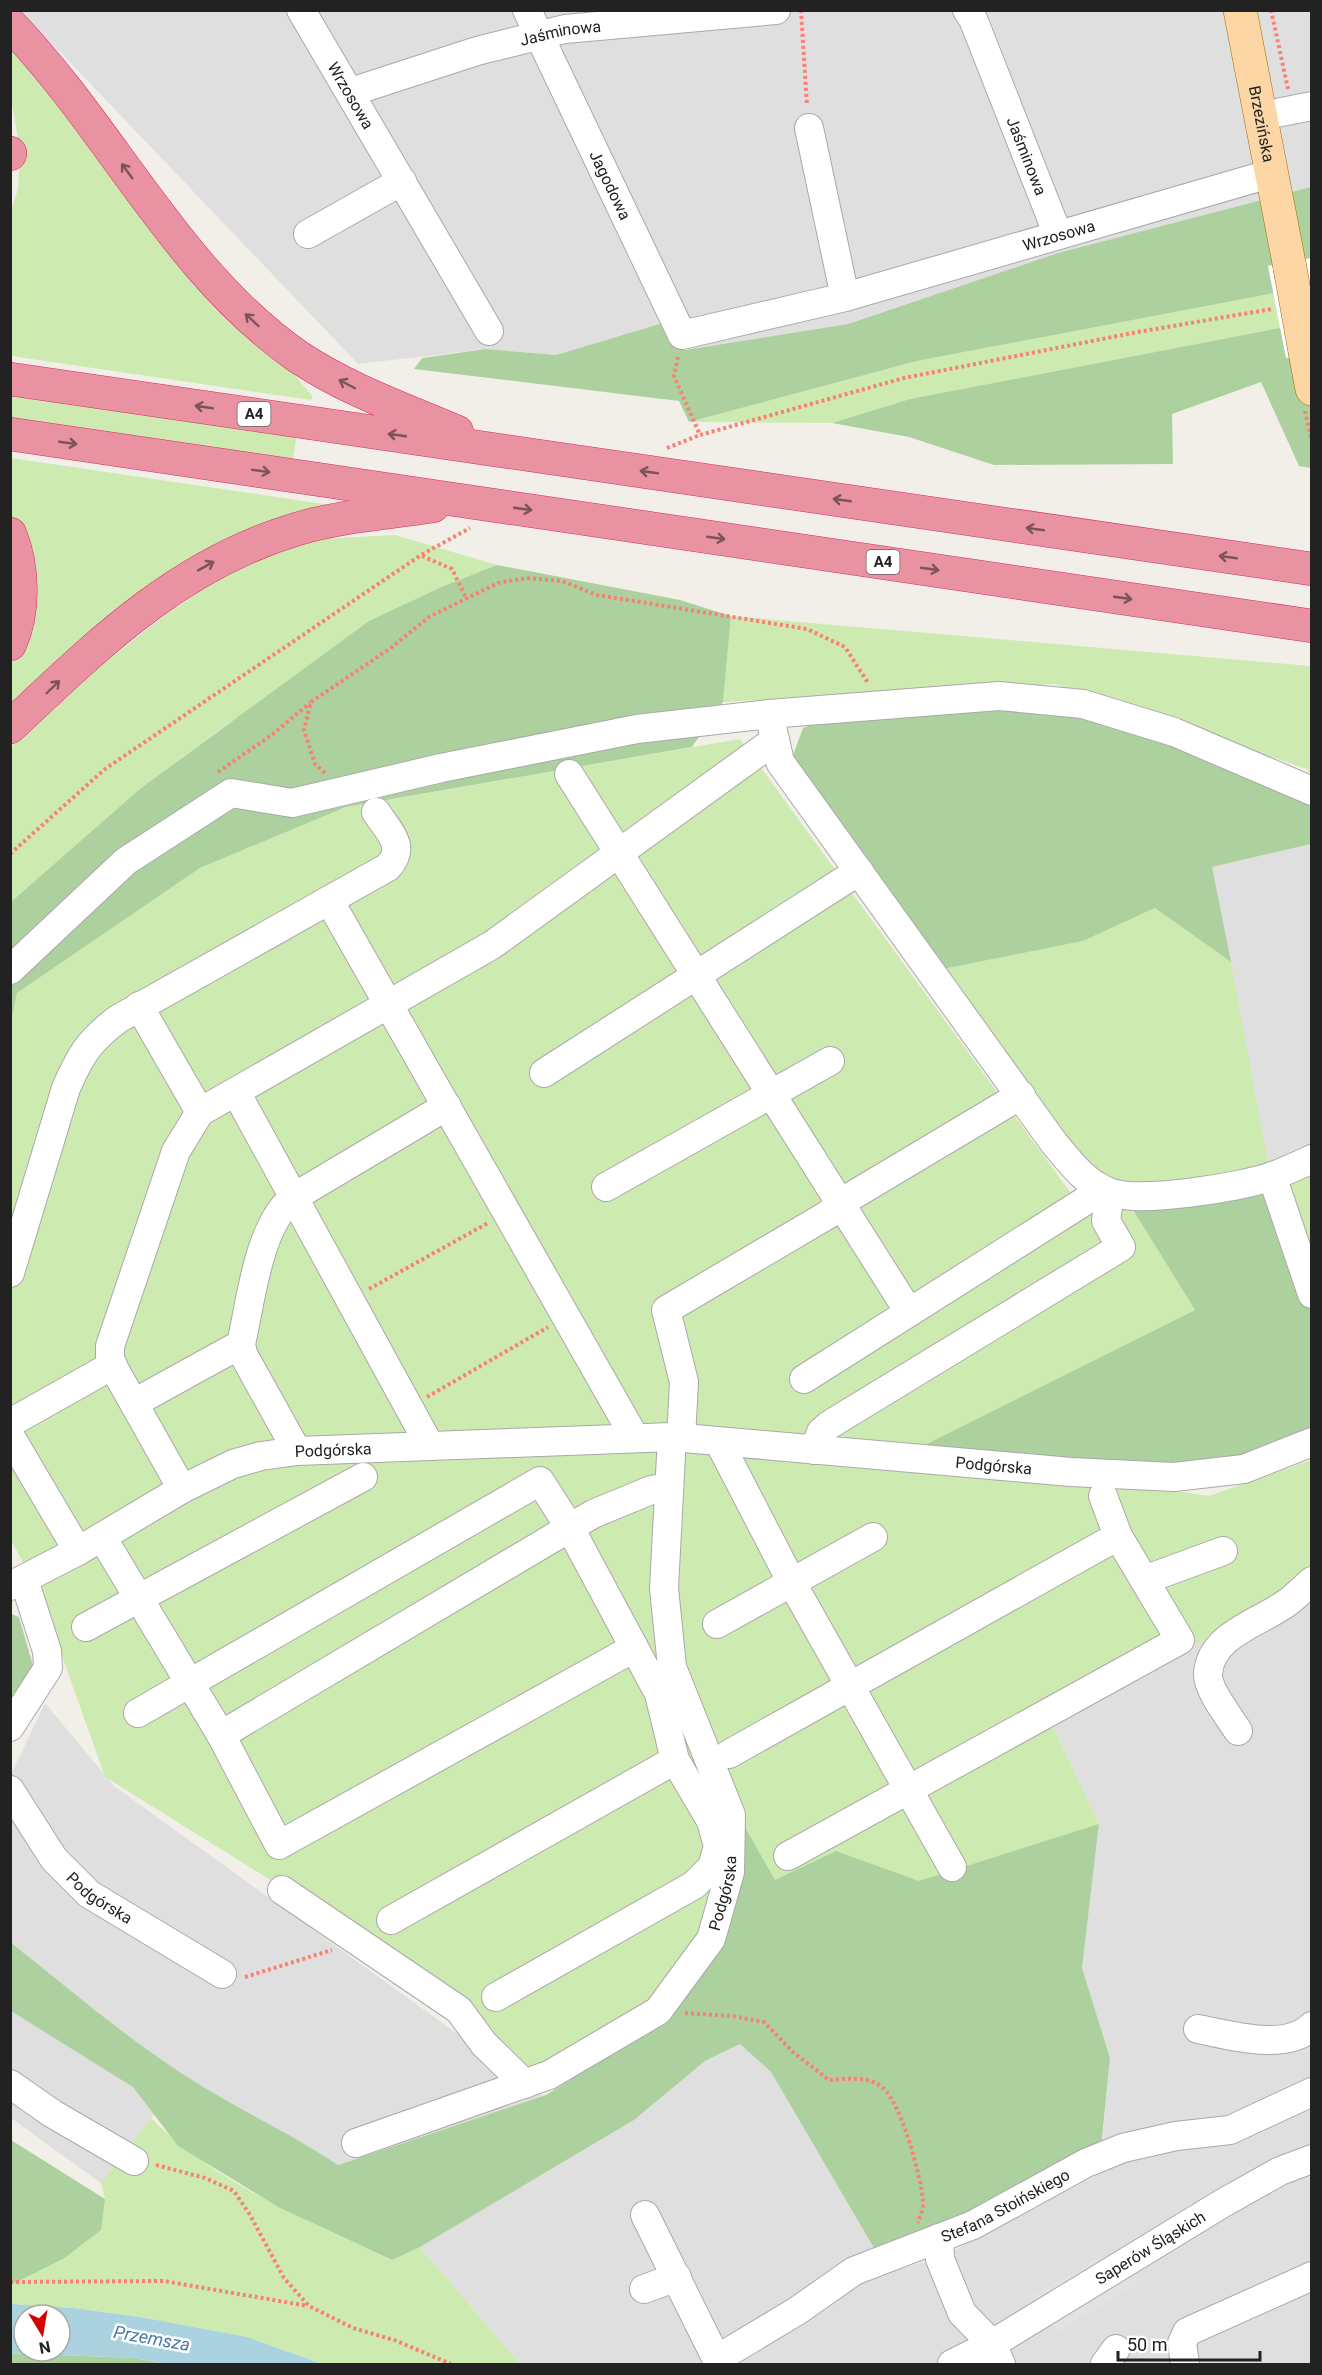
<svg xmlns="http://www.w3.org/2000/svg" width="1322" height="2375" viewBox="0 0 1322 2375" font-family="Roboto,sans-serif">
<rect width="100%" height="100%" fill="#f2efe9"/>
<path fill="#e0dfdf" d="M21 11H1311V187L1058 253 848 324 685 350 666 322 556 355 486 349 358 364Z
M1311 844V1147L1269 1166 1212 867Z
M1311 1565V2364H520L420 2247 634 2120 705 2061 740 2044 771 2072 878 2255 895 2271 945 2255 1099 2174 1110 2058 1082 1968 1099 1824 1051 1722 1271 1604Z
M45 1703 114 1786 542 2095H546L337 2165 174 2088 101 2183 11 2118 10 1777Z"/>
<path fill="#cdebb0" d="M10 40 293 373 313 397 311 400 11 356 10 214 18 189 20 151 11 98Z
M1311 286V322L910 399 832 423 689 422 917 361Z
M11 392 297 432 293 461 11 420Z
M11 458 331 505 288 520 11 718V665L19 652 22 542 11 513Z
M395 535 497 565 446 585 223 727 141 788 11 903V747L68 692 161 618 235 567 317 539Z
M731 616 1311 666V775L1307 769 1054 684 723 702Z
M740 739 1083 1210H1133L1195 1310 915 1451 1209 1496 1311 1460V1565L1271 1604 1051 1722 1099 1824 657 1998 527 2073 454 1994 105 1777 40 1594 11 1540 10 1020 17 993 200 868 346 807Z
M1155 908 1231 962 1269 1166 1180 1184 1119 1185 1088 1168 943 969 1083 941Z
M1311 1170V1280L1279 1185Z
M151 2118C216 2184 309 2221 391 2260L420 2247 520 2364H322L247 2337 146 2318 74 2308 11 2304V2285L63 2259 105 2199 101 2183Z"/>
<path fill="#add19e" d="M1311 187V286L917 361 689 422 679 401 414 369 422 358 486 349 556 355 666 322 685 350 848 324 1058 253Z
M1311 322V468L1299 466 1261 382 1172 414 1173 464 994 465 909 437 832 423 910 399Z
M497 565 680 600 731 616 723 702 692 747 346 807 200 868 17 993 11 1020V902L141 788 369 621 446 585Z
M1004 708 1086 714 1311 799V844L1212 867 1231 962 1155 908 1083 941 943 969 790 763 803 728 822 721Z
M1279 1185 1311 1280V1433L1249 1460 1158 1467 913 1451 1195 1310 1133 1210Z
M11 1614 19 1617 34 1669 11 1699Z
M742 1822 775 1880 836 1851 919 1881 1099 1824 1082 1968 1110 2058 1101 2148 878 2255 771 2072 740 2044 705 2061 634 2120 420 2247 392 2260 278 2207 178 2146 133 2087 11 2011 10 1942C72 1991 133 2044 200 2085 245 2113 294 2135 338 2165L546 2095 653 2028 710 1961Z
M11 2140 105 2199 101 2230 63 2259 11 2285Z
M10 2353 135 2358 166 2364H11Z"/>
<path fill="#e2e2e2" d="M1099 2257 1105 2268 1039 2308 1033 2296Z
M1132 2272 1139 2283 1056 2333 1049 2322Z"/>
<path fill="#aad3df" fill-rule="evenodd" d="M11 2304 74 2308 146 2318 247 2337 322 2364H166L135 2358 11 2353ZM24 2315H60V2351H24Z"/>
<path fill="#fff" d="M1311 258V353L1286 358 1268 266Z"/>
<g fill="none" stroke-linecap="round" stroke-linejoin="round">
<g stroke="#a9a9a9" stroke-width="30">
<g id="minor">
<path id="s1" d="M301 10 489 331"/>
<path id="s2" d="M527 10 682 335 845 297 1273 173"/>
<path id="s3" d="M967 10 973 19 1058 235"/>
<path id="s4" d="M351 92 477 51 565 29 776 10"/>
<path d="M1261 116 1312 106"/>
<path d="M809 128 845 297"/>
<path d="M308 234 402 181"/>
<path d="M771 722 780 762 1054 1143C1070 1162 1085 1183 1109 1192 1139 1204 1241 1187 1273 1176 1286 1171 1299 1165 1312 1159"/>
<path d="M569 774 909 1312"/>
<path d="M329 900 635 1438"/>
<path d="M10 970 126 861 231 793 292 803 441 768 637 729 769 714 999 696 1083 704 1174 732 1312 791"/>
<path d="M139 1006 200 1112"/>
<path d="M544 1073 859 871"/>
<path d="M236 1092 430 1446"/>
<path d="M1272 1176 1312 1294"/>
<path d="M606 1187 830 1061"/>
<path d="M10 1273 66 1088C81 1054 89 1041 118 1019L388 867C407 846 389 832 376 812"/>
<path d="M804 1379 1085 1201 1099 1187"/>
<path d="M134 1403 241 1344"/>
<path d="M10 1423 113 1365"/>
<path d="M10 1436 78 1551"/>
<path d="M681 1438 684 1382 666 1310 829 1214 840 1203 1021 1095"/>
<path d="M719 1442 792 1583 952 1867"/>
<path d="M814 1450 821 1432 829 1425 1121 1247 1106 1221 1110 1193"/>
<path d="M297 1451 243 1354 241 1344C251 1301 258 1225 294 1197L447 1106"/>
<path d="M182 1489 110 1361V1346L176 1151 200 1112 492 945 775 740"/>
<path d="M102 1537 221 1735 279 1845 634 1648"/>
<path d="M1144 1580 1223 1551"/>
<path id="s5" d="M10 1586 78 1551 182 1489 233 1464 261 1456 297 1451 672 1437 1071 1472 1174 1477 1244 1469 1312 1442"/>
<path d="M717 1624 873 1537"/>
<path d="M86 1627 363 1477"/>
<path d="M138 1713 540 1481 570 1528 659 1694 675 1760 711 1821 718 1846 712 1867 694 1885 496 1997"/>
<path d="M10 1727 48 1668 47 1651 24 1580"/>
<path d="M1238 1731C1230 1718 1207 1689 1208 1674 1210 1634 1262 1622 1288 1602 1296 1596 1304 1588 1312 1581"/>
<path d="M221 1735 593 1514 651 1490 669 1487"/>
<path d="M729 1754 1118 1536"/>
<path id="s6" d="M10 1790 54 1859 89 1894 222 1974"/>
<path d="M788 1856 1180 1640 1118 1536 1103 1496"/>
<path d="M282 1890 459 2010 484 2044 525 2084"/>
<path d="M391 1920 675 1760"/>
<path d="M1198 2029C1229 2035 1286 2052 1312 2026"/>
<path d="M10 2084 53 2114 134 2161"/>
<path id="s7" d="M356 2143 549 2075 658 2011 711 1939 730 1872 731 1815 672 1667 664 1588 672 1437"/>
<path d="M645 2215 719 2364"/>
<path d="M939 2238 940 2259 962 2313 992 2344 1001 2364"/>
<path d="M644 2289 677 2277"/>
<path id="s8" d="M717 2359 797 2311 854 2271 973 2225 1086 2163 1123 2148 1176 2136 1230 2130 1312 2092"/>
<path id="s9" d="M952 2364 992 2344 1223 2203 1280 2171 1312 2159"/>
<path d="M1105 2364 1116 2349"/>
<path d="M1185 2364 1182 2343 1187 2332 1312 2276"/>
</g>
</g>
<g stroke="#a06b00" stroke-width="34">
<g id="major">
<path id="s10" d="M1240 10 1290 268"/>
<path d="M1305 352 1312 389"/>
</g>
</g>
<g stroke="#dc2a67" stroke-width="34">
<path id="highway" d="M10 24C112 130 175 270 297 356 346 389 403 409 457 432
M10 153V154
M10 379 1312 569
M10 434 1312 626
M10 534C23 566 25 611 10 644
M10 727C98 644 179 564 297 529 341 516 388 513 433 506"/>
</g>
<path stroke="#fa8072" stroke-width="4" stroke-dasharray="3 3" stroke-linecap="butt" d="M801 10 807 106
M1271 10 1288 89
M678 357 674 376 700 435 904 378 1138 332 1272 309
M1305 411 1312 442
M667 448 700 435
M422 556 452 569 466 598
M218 772 273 734 310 703
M325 773 315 764 304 730 311 702 392 647 429 617 498 583 526 578 562 581 597 595 807 629 845 647 868 683
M10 854 105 769 421 555 470 528
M369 1289 488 1223
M427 1397 548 1327
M245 1977 332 1950
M685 2013 732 2016 764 2022 793 2052 829 2080C846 2079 869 2075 883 2088 901 2103 921 2176 923 2201 924 2208 920 2216 918 2223
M156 2165 205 2178 234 2191 250 2215 284 2278 309 2306 353 2328 394 2340 451 2364
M10 2282 164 2281 308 2306"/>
<use href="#minor" stroke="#fff" stroke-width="28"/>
<use href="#major" stroke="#fcd6a4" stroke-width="33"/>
<use href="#highway" stroke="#e892a2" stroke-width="33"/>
<g stroke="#a06b00" stroke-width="34" stroke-linecap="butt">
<path id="major-bridge" d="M1290 268 1305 352"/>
</g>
<use href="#major-bridge" stroke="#fcd6a4" stroke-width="33"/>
</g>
<defs><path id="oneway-shaft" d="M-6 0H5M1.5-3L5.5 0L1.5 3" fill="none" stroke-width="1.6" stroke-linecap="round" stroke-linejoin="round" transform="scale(1.5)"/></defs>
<g stroke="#7b545c">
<use href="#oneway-shaft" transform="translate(127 171) rotate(-126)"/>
<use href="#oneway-shaft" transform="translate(252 320) rotate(-138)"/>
<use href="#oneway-shaft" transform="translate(347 384) rotate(-152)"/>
<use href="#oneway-shaft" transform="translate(204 407) rotate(-172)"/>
<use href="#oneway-shaft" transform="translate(397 435) rotate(-172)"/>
<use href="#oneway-shaft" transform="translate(68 443) rotate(8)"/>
<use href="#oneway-shaft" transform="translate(261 471) rotate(8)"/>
<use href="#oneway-shaft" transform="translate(649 472) rotate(-172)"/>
<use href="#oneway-shaft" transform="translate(842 500) rotate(-172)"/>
<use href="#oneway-shaft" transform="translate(523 509) rotate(8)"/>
<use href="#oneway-shaft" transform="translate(1035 529) rotate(-172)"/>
<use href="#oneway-shaft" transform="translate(716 538) rotate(8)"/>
<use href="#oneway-shaft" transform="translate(1228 557) rotate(-172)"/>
<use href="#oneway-shaft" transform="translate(206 566) rotate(-29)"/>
<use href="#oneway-shaft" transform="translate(930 569) rotate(8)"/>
<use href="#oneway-shaft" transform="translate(1123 598) rotate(8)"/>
<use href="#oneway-shaft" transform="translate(53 687) rotate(-44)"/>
</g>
<g text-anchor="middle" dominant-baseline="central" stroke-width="5" stroke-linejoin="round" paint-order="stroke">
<g fill="#fff" stroke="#646464" stroke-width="1.5">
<rect x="237.5" y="402" width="33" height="24" rx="4.5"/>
<rect x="866.5" y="550" width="33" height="24" rx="4.5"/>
</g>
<g font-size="15" font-weight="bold" fill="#222">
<text x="254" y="414">A4</text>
<text x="883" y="562">A4</text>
</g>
<g font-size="16" fill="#222" stroke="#fff">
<text stroke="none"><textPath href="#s4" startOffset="218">Jaśminowa</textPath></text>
<text stroke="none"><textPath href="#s1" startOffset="99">Wrzosowa</textPath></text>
<text stroke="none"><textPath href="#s10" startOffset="116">Brzezińska</textPath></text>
<text stroke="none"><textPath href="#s3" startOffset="158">Jaśminowa</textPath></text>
<text stroke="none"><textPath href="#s2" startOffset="194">Jagodowa</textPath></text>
<text stroke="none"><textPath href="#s2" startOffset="750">Wrzosowa</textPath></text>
<text stroke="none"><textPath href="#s5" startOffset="356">Podgórska</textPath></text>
<text stroke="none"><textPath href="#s5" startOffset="1018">Podgórska</textPath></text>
<text stroke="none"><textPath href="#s7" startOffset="468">Podgórska</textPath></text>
<text stroke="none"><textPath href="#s6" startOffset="142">Podgórska</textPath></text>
<text stroke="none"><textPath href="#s8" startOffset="328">Stefana Stoińskiego</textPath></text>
<text stroke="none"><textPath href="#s9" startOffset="230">Saperów Śląskich</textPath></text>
</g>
<g font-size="18" font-style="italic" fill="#4a7aab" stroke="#fff">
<text transform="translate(152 2338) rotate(10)">Przemsza</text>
</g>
</g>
<rect width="1322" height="2375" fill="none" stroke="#222222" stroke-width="24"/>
<g transform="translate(42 2333) rotate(169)"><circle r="28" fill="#ffffff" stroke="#a7a7a7" stroke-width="1.5"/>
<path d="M0-4.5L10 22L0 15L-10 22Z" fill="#d40000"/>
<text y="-9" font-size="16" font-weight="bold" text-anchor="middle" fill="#222222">N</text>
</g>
<path d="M1118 2351v9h142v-9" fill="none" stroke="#222222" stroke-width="3"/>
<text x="1127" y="2351" font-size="18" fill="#222222" stroke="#ffffff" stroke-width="4.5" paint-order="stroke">50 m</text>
</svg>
